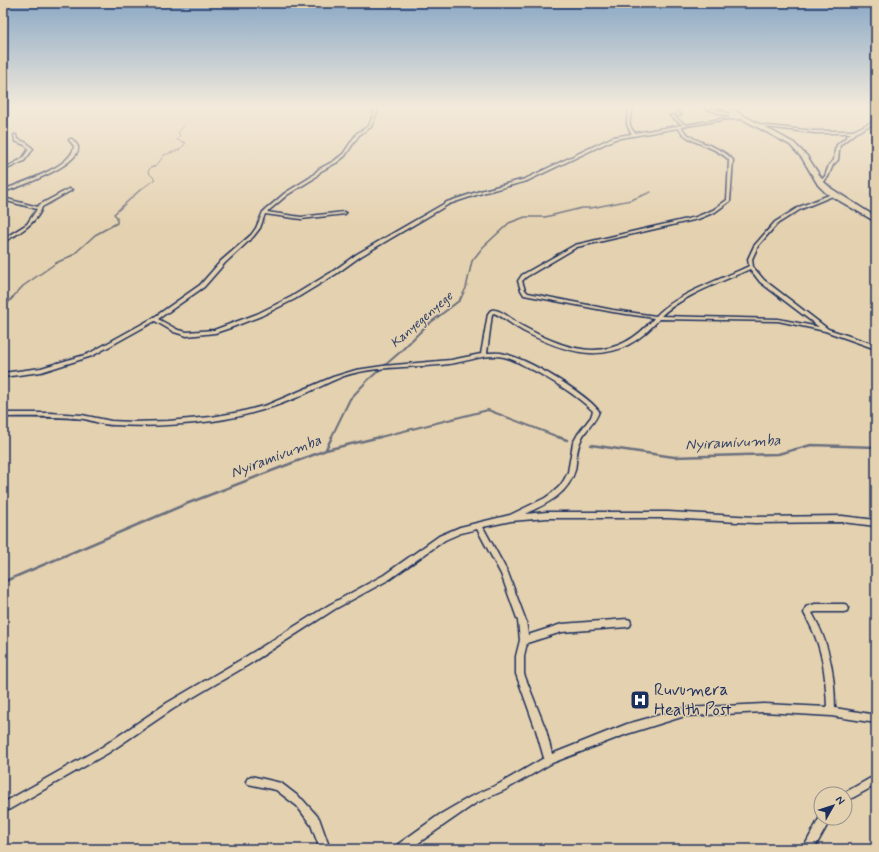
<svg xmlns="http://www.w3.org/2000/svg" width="879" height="852" viewBox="0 0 879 852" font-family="Mynerve,sans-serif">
<rect width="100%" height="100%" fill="#e4d1af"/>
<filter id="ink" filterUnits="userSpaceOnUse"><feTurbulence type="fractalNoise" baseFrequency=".025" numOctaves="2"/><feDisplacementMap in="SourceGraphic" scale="8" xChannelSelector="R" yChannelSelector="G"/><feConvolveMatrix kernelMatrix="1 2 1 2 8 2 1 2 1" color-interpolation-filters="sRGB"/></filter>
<g filter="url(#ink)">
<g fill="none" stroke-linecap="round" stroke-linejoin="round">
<path stroke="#6b6f7e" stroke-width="1" d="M139 191 155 179 148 172 150 168 157 165 164 155 179 150 186 143 177 140 180 135 178 133 184 125"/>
<path stroke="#6b6f7e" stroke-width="1.5" d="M12 298 23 286 56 263 73 255 95 235 117 223V217L114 214 140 190
M461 298 466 288 472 261 483 247 509 223 525 217H545L582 208H591L631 200 651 192"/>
<path stroke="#6b6f7e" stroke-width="2" d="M3 308 13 297
M331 438 350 399 368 380 399 353 426 326 460 300 461 297
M376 438 488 410 561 438"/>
<path stroke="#6b6f7e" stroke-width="2.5" d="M558 437 567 440
M591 445 674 457 778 454 811 445 876 447
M326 449 332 437
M3 582 186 504 326 450 380 437"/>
<g stroke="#1b2f5e" stroke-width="3">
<path id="street" d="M4 107H8L3 110V108Z
M376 107H379L371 127 359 135 345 156 336 163 321 171 313 179 287 195 267 212 301 217 344 212 346 213 345 214 301 219 265 214 260 228 253 237 225 263 204 287 158 319 178 330 187 332 214 330 257 314 291 297 332 272 357 254 447 202 480 191 525 179 613 137 632 134C625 125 626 119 630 109L626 107H630L633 109C629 119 627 124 635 133L683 125 670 116 680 113 681 115 673 116 686 125 731 117 701 107C716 107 730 116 744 117L743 119H728L681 127C693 145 718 143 733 160L730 201 715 212 698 219 577 247 526 277 522 281 525 290 528 293 613 310 656 316C676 294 722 279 749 266L748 259 754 246 775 222 799 207 834 193 836 194 835 195 801 209 777 224 758 246 752 259 753 267 764 280 828 329 876 345V349L825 331 778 321 659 319C618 368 573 357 523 331 513 326 504 317 494 313L492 314 487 353C493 353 499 352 505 354 529 360 584 392 599 411 596 423 585 429 581 440 576 450 577 460 575 470 568 495 546 504 525 514L547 512H668L755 517 842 516 876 520V526L842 522 755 523 668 518H547L511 521 483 527 508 573 526 621 528 635 562 624 627 619 630 620 631 623 630 626 627 627 562 632 527 643 524 656V674L546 730 552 754 627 724 685 708 764 704 827 707C826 683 824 658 815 636 812 628 808 621 804 613L806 607 815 604H844L847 605 848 608 847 611 844 612H815L812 613C829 642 835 674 835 708L876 715V723L831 716 764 712 685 716 627 734 552 763 505 790 476 803 447 823 410 849H396L397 845 439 815 470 797 499 784 544 758 536 730 516 674V656L520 640 518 621 501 574 477 529 461 533 445 540 390 579 335 609 248 665 173 709 108 753 3 813V803L102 747 167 703 242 659 329 605 384 575 439 536 460 527 510 515 545 498 552 493 559 487 564 480 568 472 573 443 578 434 591 417 593 411C575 394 552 380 529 368 521 364 513 359 504 357 486 353 466 362 449 364 414 368 378 365 344 376 328 382 312 391 296 398 269 409 242 417 213 421 180 425 147 427 114 425 103 425 94 421 84 419 57 416 30 417 3 417V413H50L82 415 111 421 133 422 168 421 211 417 240 412 267 405 333 377 356 370 383 366 451 360 481 354 488 314C490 311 491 309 495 310 504 311 515 323 524 327 571 353 615 365 654 318L613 312 524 295 521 290 518 281 522 275 575 245 696 217 713 210 727 200 729 160C715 145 690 145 678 128L615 139 527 181 482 193 449 204 361 256 336 274 295 299 261 316 230 328 215 333 187 336 174 332 155 321 92 356 41 372 3 377V373L41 368 88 354 153 318 200 285 221 261 251 235 256 228 263 212 285 193 311 177 319 169 334 161 343 154 357 133 369 126ZM750 269 760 282 819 327 778 319 661 316C681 296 724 281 750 269Z
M876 120V122L855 133 840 145 839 150 838 160 833 165 828 177 821 184 819 183 825 176 829 165 834 160 835 150 837 145 851 133H815L758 126 759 125 815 131H853Z
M14 135H16L17 139 27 143 33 149 24 161 3 171V169L22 159 29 149 25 145 15 141Z
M70 139H72C74 141 77 144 78 147 81 165 17 188 3 192V190C20 183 73 167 74 146L69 140Z
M69 189 72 190 42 207C38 222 16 236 3 242V239L27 224 37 209 3 200V198L38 207 39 205Z
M876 775V785L845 802V794H842Z
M251 776 281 783 303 800 319 818 330 849H320L311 825 297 806 276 790 248 784 246 781 248 778Z
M821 815V818H830L829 822 814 849H803Z"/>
</g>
<g stroke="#1b2f5e" stroke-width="3">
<path id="highway" d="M720 107H728L794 143 807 156 824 182 832 189 876 217V222L826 193 818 185 802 158 790 145Z"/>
</g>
<use href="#street" fill="#e4d1af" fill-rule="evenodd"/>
<use href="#highway" fill="#e4d1af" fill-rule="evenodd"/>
</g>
</g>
<linearGradient id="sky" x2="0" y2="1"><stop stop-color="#8ba9c6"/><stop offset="0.47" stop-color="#f3eadb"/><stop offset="1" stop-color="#f3eadb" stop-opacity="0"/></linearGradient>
<rect width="879" height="227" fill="url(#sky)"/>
<defs>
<g id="hospital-square" transform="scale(1)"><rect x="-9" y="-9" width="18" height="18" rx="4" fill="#1b2f5e" stroke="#e4d1af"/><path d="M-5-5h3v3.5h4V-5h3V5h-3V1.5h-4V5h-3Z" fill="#fff"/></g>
</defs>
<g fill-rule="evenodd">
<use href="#hospital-square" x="640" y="700"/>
</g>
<g text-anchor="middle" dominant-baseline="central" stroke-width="3" stroke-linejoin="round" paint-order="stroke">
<g font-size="13" font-style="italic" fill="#2f3f66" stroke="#e4d1af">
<text transform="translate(422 320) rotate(-41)">Kanyegenyege</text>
</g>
<g font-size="15" font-style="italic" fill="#2f3f66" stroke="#e4d1af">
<text transform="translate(733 443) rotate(-3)">Nyiramivumba</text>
<text transform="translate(276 457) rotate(-21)">Nyiramivumba</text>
</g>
<g font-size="17" fill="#1b2f5e" stroke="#e4d1af" text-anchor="start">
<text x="654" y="690">Ruvumera<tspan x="654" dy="20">Health Post</tspan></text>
</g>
</g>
<rect width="879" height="852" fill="none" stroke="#e4d1af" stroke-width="16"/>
<rect x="8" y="8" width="863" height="836" fill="none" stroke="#1b2f5e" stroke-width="1.5" filter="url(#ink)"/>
<g transform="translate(833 806) rotate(51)"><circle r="19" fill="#e4d1af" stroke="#94908f"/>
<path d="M0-3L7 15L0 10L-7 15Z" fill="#1b2f5e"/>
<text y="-6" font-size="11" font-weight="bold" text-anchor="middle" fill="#1b2f5e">N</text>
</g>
</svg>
